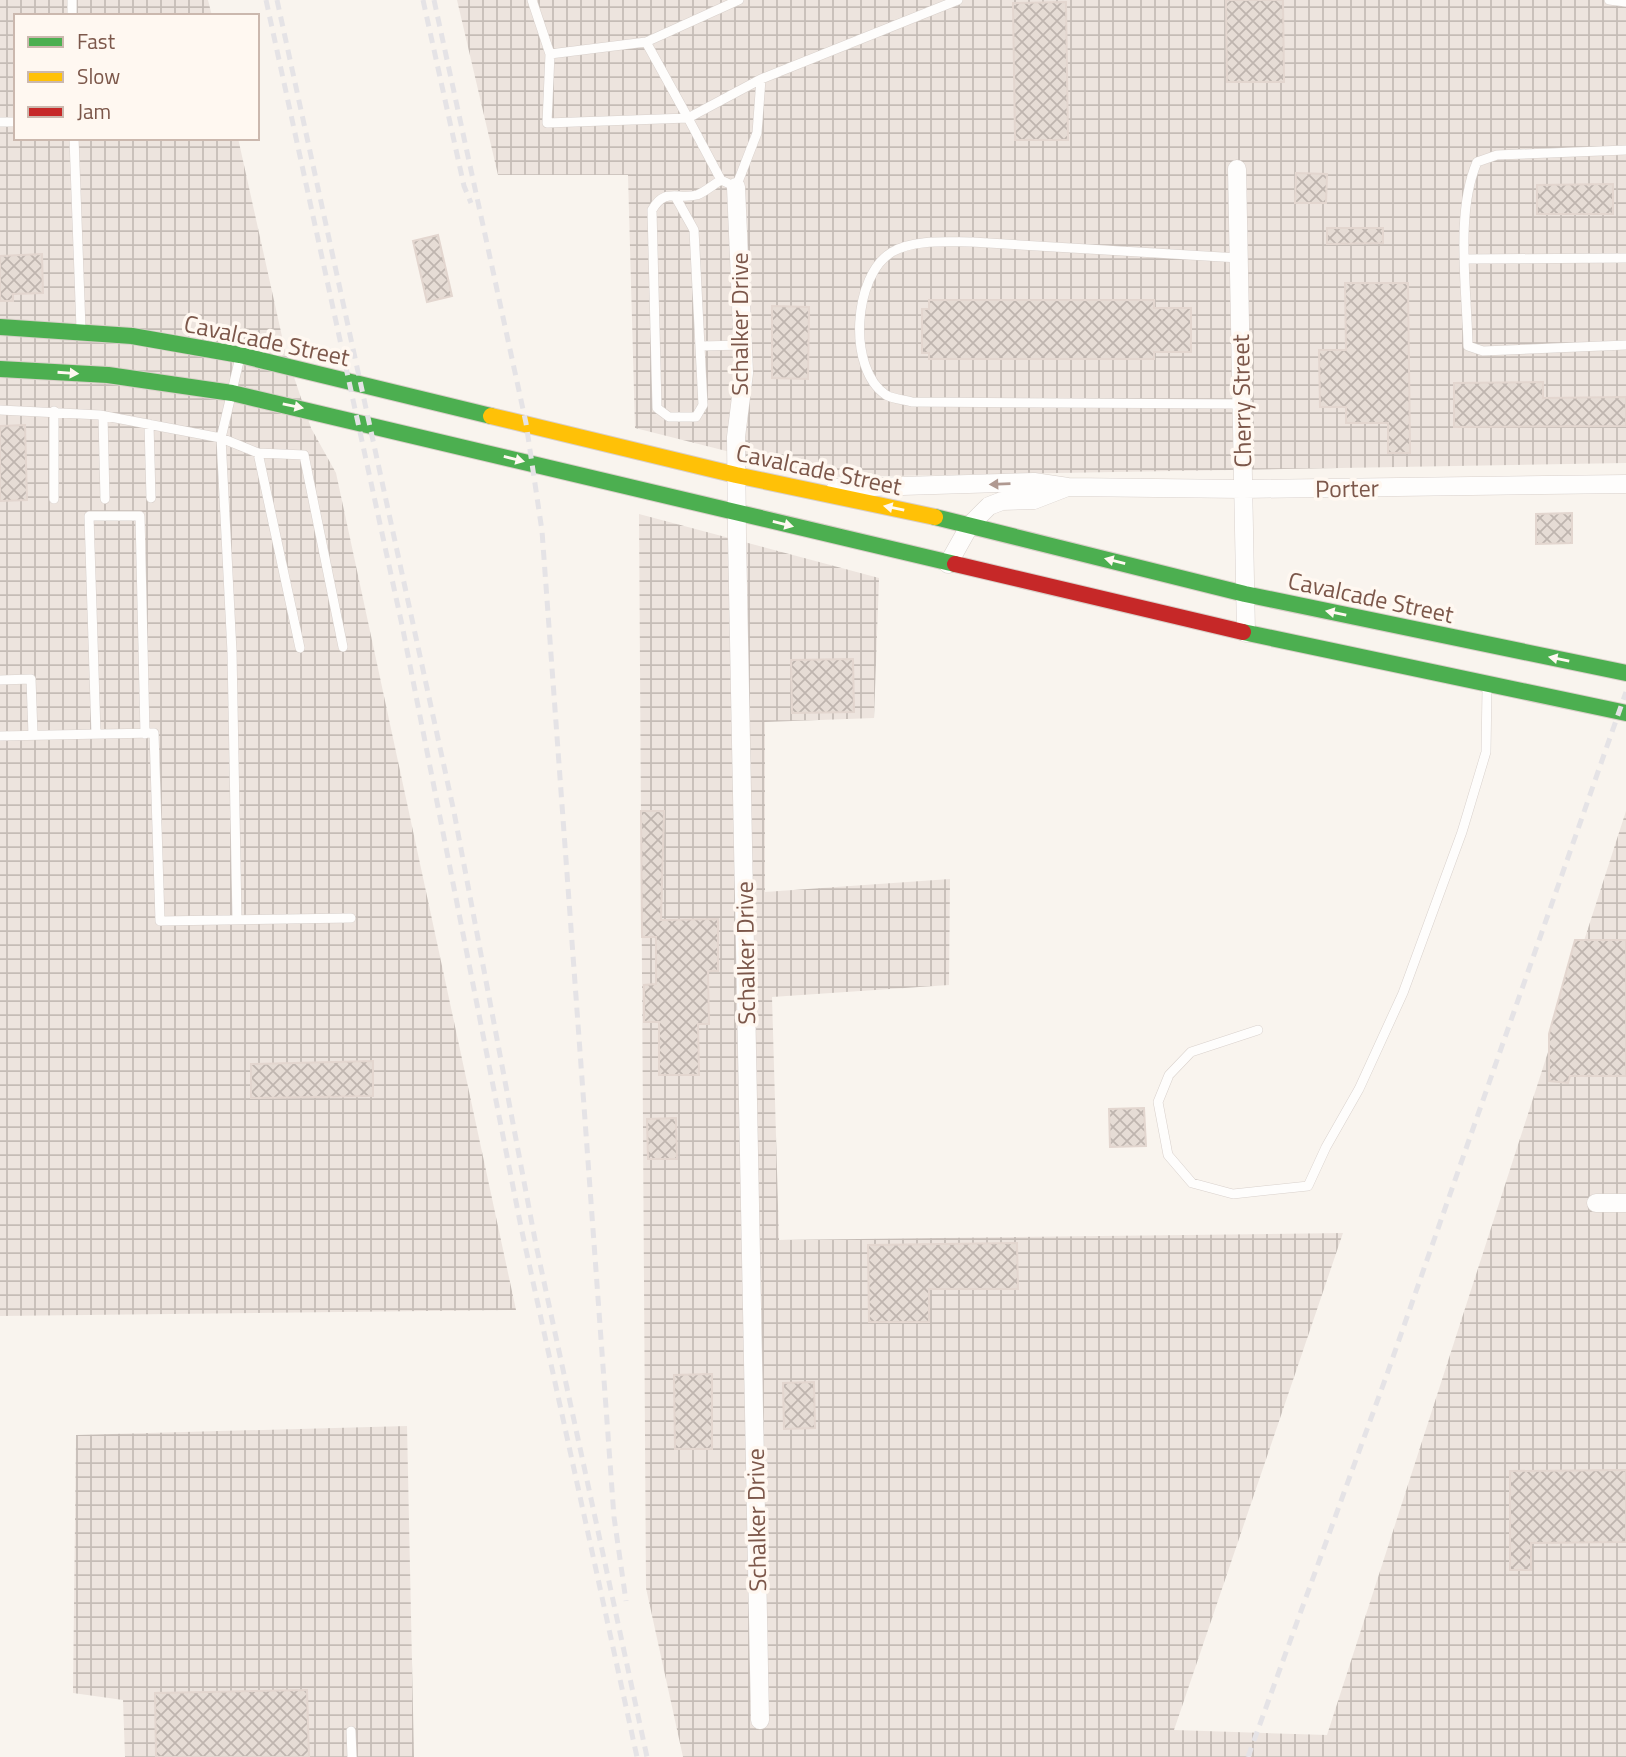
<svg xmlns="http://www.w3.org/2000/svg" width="1626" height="1757" viewBox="0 0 1626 1757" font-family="'Titillium Web',sans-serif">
<defs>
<pattern id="industrial-grid" width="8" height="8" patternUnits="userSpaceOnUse" patternTransform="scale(1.75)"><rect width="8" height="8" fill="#ede4de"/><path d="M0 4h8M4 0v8" fill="none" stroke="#c5bcb6"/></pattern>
<pattern id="building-cross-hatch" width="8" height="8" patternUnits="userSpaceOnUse" patternTransform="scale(1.75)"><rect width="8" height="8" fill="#e6dcd5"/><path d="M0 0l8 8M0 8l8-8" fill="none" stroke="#bfb5af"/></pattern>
</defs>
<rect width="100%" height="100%" fill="#f9f4ee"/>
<path fill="url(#industrial-grid)" d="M0 0H208L212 16H16V138H238L285 350 311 428 336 473 516 1310 0 1316Z
M457 0H1626V463L829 477 635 428 628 175H498Z
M639 514 879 578 874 718 765 722V892L950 879 949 985 772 997 779 1240 1343 1233 1174 1730 1327 1735 1626 811V1757H683L646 1588Z
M407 1426 414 1757H125L123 1700 73 1693 76 1435Z"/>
<path fill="url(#building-cross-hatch)" stroke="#e3d6cf" stroke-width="2" d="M1226 0H1283L1284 82H1227Z
M1066 2 1068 140H1015L1013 3Z
M1296 173 1327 174 1326 203H1295Z
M1613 184V214H1537V185Z
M1327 228H1383V243L1327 244Z
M438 235 452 296 427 302 413 241Z
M42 254 43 293 13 294V301H0V256Z
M1345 283H1408L1410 453H1388V423H1346V407H1320L1319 350H1346Z
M929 300H1154V308H1191V352H1154V359H929V353H922V309H929Z
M772 306 809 307 808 379 772 378Z
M1543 382V398L1626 397V426L1454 427V383Z
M25 425 27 500 0 501V426Z
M1572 513V543L1536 544V514Z
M853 659 854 712 792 713 791 660Z
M641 811H664L661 920 718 919V971H708L709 1024H698L699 1075H659V1022H644V985L656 984V937H642Z
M1575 940H1626V1076H1570L1568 1083 1549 1081V1034Z
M373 1061V1096L251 1098V1064Z
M1144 1108 1146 1146 1110 1147 1109 1109Z
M676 1118 677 1159H648L647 1119Z
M1017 1243 1018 1289H929V1322H869L868 1245Z
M712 1374V1449H675L674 1375Z
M814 1382 815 1428 784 1429 783 1383Z
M1626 1470V1542L1531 1543V1570H1510V1471Z
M307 1690 309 1757H156L155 1693Z"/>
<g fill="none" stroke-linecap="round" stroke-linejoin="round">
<g stroke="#d9d1cc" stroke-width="10">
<path id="lane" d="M72 0V16
M532 0 550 54 547 123 688 118 721 180 736 187 757 133 761 79 958 0
M1609 0 1626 2
M646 42 688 118 761 79
M550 54 646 42 739 0
M0 122H16
M74 138 81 329
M1626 150 1497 155 1477 162C1455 213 1467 290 1468 346L1483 351 1626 345
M675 196 694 230 703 405 696 417H669L657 408 652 210C665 187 677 200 697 195 705 192 714 184 721 180
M1239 258 972 242C947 242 914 239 892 252 853 275 847 369 886 395 893 399 905 400 912 402L1241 404
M1466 259 1626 258
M701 346 743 345
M0 410 100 415 221 438 258 453 304 455 343 647
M54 411V499
M103 416 105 499
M149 424 151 498
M258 453 300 648
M0 680 31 679 33 735
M96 734 89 516H140L145 734
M0 736 154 733 160 921 351 918
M237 920 232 652 221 438 240 357
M1258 1030 1191 1052 1169 1075 1158 1102 1168 1155 1192 1183 1233 1194 1308 1186 1326 1147 1359 1089 1403 993 1462 832 1486 752 1487 688
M351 1731 352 1757"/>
</g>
<g stroke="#d9d1cc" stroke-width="19">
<path id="street" d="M1237 169 1246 633
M736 187 744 373 736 437 737 536 760 1720
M836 488 1034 482 1068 487 1243 489 1626 484
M948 564 970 525 989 506 1002 501 1034 500 1065 488
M1596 1203H1626"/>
</g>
<g stroke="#d9cfc9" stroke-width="18">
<path id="fast" d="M0 327 132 336 240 355 491 416
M0 369 108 375 232 393 955 564
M935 517 1245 594 1626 673
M1243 632 1626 713"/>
</g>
<g stroke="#d9cfc9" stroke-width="18">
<path id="slow" d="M491 416 736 475 935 517"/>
</g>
<g stroke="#d9cfc9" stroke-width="18">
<path id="jam" d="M955 564 1243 632"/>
</g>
<use href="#lane" stroke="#fefdfc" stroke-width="9"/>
<use href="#street" stroke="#fefdfc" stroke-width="18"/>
<use href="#fast" stroke="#4caf50" stroke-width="16"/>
<use href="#slow" stroke="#ffc107" stroke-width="16"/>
<use href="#jam" stroke="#c62828" stroke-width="16"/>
<path stroke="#e5e3e6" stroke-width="5" stroke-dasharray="10 7" stroke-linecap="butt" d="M266 0 402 625 521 1227 637 1757
M277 0 454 812 536 1245 647 1757
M423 0 464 186 471 203
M434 0 526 423 542 531 614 1517 626 1601
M1248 1757 1386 1377 1626 692"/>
</g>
<defs><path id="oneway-solid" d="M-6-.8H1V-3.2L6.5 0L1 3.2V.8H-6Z" transform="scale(1.75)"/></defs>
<g fill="#fff8f1">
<use href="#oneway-solid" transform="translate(68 373) rotate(4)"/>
<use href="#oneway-solid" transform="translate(293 406) rotate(12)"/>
<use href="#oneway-solid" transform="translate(514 459) rotate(14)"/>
<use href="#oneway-solid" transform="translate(894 508) rotate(-168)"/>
<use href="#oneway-solid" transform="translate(783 524) rotate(14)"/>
<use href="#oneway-solid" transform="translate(1115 561) rotate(-166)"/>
<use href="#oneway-solid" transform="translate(1336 613) rotate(-168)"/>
<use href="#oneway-solid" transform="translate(1559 659) rotate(-168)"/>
</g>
<use fill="#b09991" href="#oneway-solid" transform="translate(1000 484) rotate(178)"/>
<g text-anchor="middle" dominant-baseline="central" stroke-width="7" stroke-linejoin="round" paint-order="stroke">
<g font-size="24" fill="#7c574a" stroke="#fff8f1">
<text transform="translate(739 324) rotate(-90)">Schalker Drive</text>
<text transform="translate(267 340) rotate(12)">Cavalcade Street</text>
<text transform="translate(1241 401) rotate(-91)">Cherry Street</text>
<text transform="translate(819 469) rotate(12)">Cavalcade Street</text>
<text transform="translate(1347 488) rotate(-1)">Porter</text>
<text transform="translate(1371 597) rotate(12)">Cavalcade Street</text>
<text transform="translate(745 953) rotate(-91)">Schalker Drive</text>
<text transform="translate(756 1520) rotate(-91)">Schalker Drive</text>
</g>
</g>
<rect x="14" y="14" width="245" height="126" fill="#fff8f1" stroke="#cbb8ae" stroke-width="2"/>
<rect x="28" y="37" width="35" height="10" fill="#4caf50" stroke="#cbb8ae" stroke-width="2"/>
<text x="77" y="49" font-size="21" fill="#7c574a">Fast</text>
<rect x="28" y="72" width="35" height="10" fill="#ffc107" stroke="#cbb8ae" stroke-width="2"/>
<text x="77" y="84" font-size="21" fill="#7c574a">Slow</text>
<rect x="28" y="107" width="35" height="10" fill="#c62828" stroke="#cbb8ae" stroke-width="2"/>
<text x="77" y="119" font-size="21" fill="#7c574a">Jam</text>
</svg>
